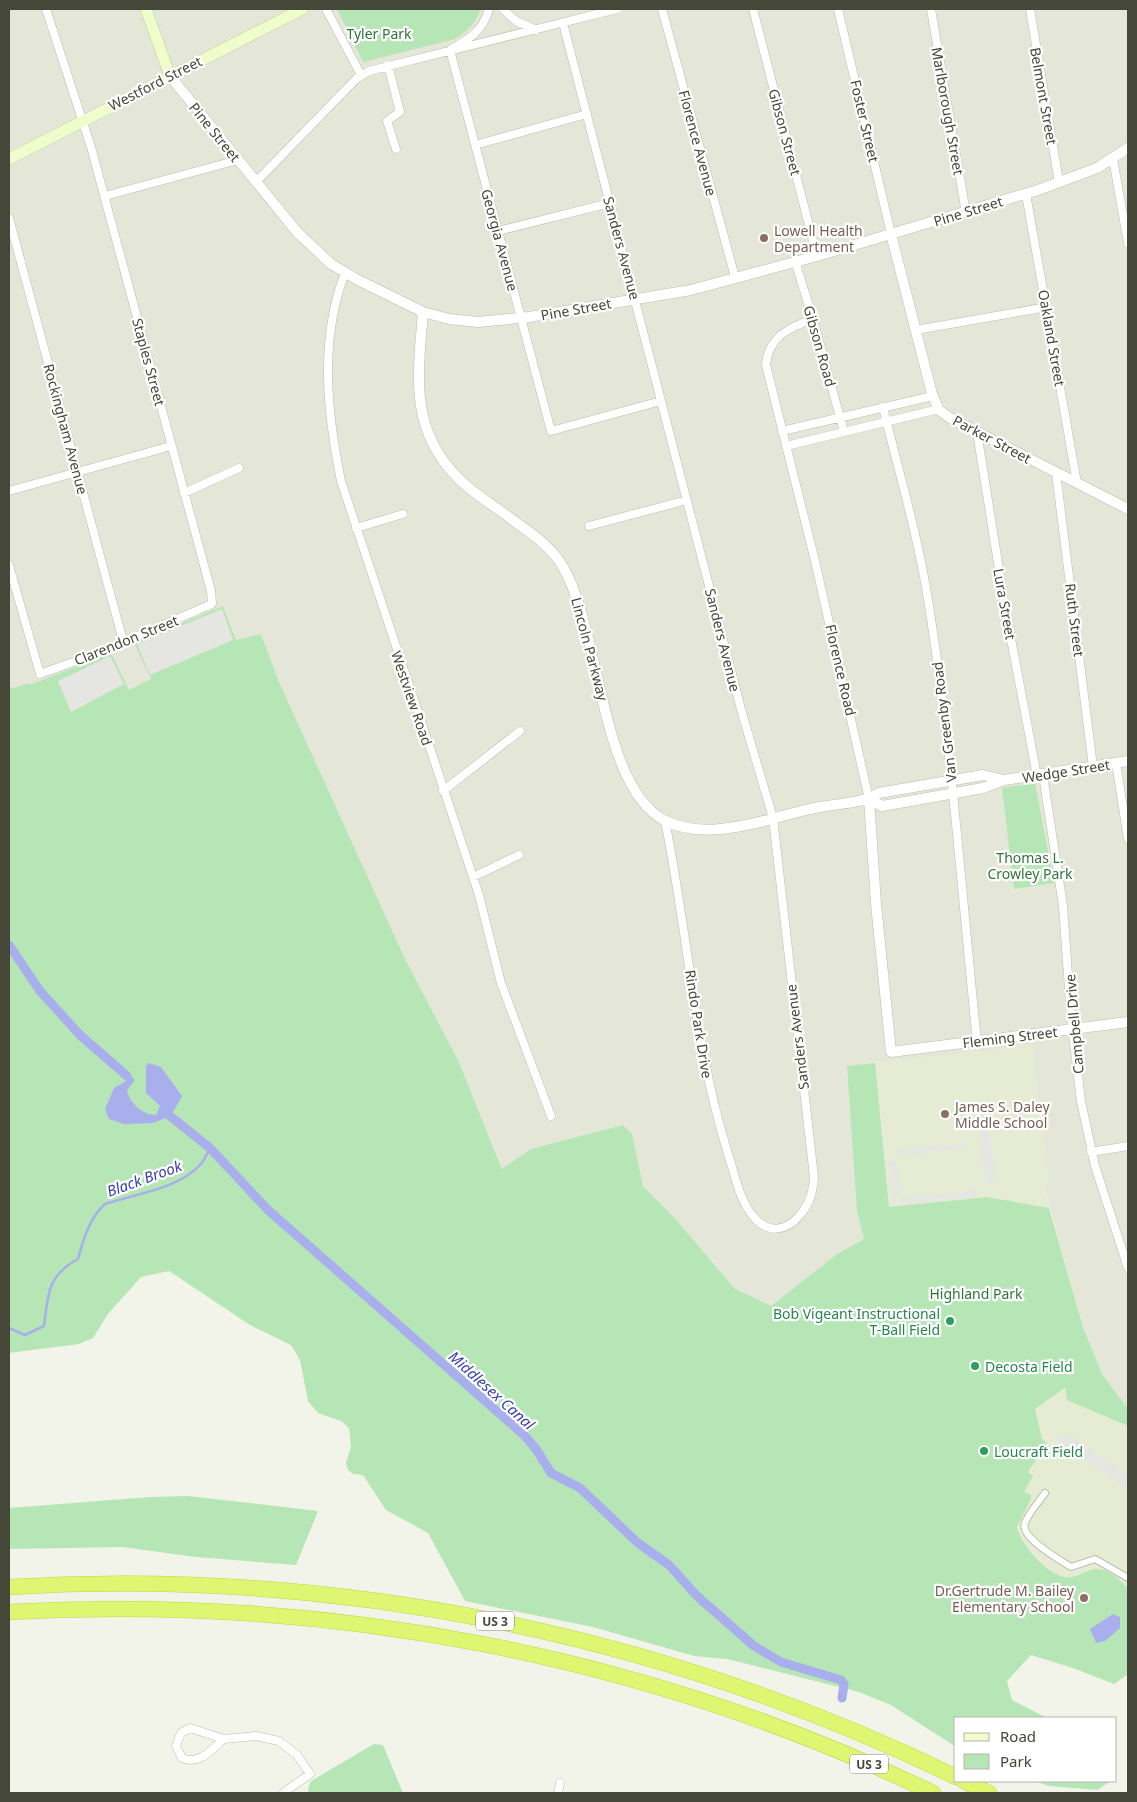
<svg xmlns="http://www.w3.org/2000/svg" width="1137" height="1802" viewBox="0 0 1137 1802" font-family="'Noto Sans',sans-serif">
<rect width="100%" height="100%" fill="#f2f4e9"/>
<path fill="#e4e7d8" d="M9 9H1128V1409L1102 1374 1083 1327 1044 1187 1049 1180 1046 1162 857 1211 864 1239 837 1254 771 1306 734 1288 674 1217 643 1186 632 1134 531 1149 503 1170 459 1062 406 961 279 682 261 634 236 640 223 606 135 644 151 680 129 691 9 692Z"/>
<path fill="#e6ecd4" d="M1032 1045 1049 1180 1044 1187 1049 1208 987 1197 857 1211 847 1066Z
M1099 1366 1102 1374 1128 1409V1674L1114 1684 987 1522 1033 1476 1028 1472 1047 1443 1042 1439 1035 1409Z"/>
<path fill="#b6e6b5" d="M337 9H480C477 23 467 31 455 39L363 62Z
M223 606 236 640 261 634 279 682 406 961 459 1062 502 1169 531 1149 623 1125 632 1134 643 1186 674 1217 734 1288 771 1306 837 1254 864 1239 857 1211 847 1066 875 1063 889 1207 987 1197 1049 1208 1083 1327 1102 1374 1128 1409V1426L1067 1400 1065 1388 1035 1409 1042 1439 1047 1443 1028 1472 1033 1476 1024 1492 1031 1495V1499L1017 1527C1020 1544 1048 1576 1066 1577 1076 1578 1080 1574 1088 1571 1104 1564 1119 1578 1128 1589V1674L1114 1684 1073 1668 1031 1655 1007 1681 1012 1700 1047 1718H956V1747L891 1705 859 1692 727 1659 694 1656 593 1627 465 1601 428 1533 386 1510 363 1475 353 1474 348 1470 346 1463 351 1447 349 1428 341 1421 318 1413 308 1401 300 1360 291 1345 250 1325 169 1271 141 1277 108 1314 93 1338 79 1344 9 1353V687L13 688 29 683 30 685 111 653 129 690 151 679 134 643Z
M1035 783 1054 883 1014 889 1002 788Z
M188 1496 318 1511 296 1565 196 1557 122 1547 9 1549V1508L150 1497Z
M374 1744 383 1745 403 1793H309L308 1789 311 1781Z
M1034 1781H1110L1098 1790 1049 1786Z"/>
<path fill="#e5e5e1" d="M222 609 233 640 150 675 137 644Z
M110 656 124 684 71 712 58 681Z
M992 1113 994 1130 989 1131 996 1183 986 1185 978 1123 967 1125 966 1117Z
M966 1143 967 1148 896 1156 895 1150Z
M896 1162 901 1197 894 1198 889 1162Z
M977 1190V1197L901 1205V1199Z
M1067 1433 1128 1476V1489L1056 1439 1059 1435 1063 1439Z"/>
<path fill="#a9afed" d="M148 1063 161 1067 182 1096 171 1116 153 1123 124 1124 109 1119 105 1109 114 1088 126 1081 127 1073 135 1080 127 1090C130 1103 142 1115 156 1115L160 1106 146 1093V1067Z
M1113 1614 1120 1617V1628L1105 1641 1096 1643 1090 1629Z"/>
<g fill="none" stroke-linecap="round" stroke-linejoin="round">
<path stroke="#a9afed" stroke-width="2.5" d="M9 1328 25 1335 44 1326C48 1294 47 1276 78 1259 83 1240 90 1217 105 1204 135 1194 178 1189 200 1165 204 1161 207 1154 210 1148"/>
<path stroke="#a9afed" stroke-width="9" d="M9 945 40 991 80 1035 127 1076
M170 1116 210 1148 268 1210 524 1435 536 1449 551 1473 580 1488 638 1543 669 1565 697 1596 754 1646 781 1662 841 1680 844 1684 842 1698"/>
<g stroke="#bbbfac" stroke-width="8">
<path id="pedestrian" d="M1045 1493C1039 1502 1029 1512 1025 1523 1019 1537 1060 1560 1071 1567L1095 1559 1128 1578"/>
</g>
<g stroke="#bbbfac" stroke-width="9">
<path id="minor" d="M326 9 361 75
M489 9C483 31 469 39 450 50L551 431 661 401
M503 9 516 21 536 30
M662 9 735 277
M753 9 817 256
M838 9 891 234
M931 9 966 213
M1030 9 1059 182
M563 23 742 713 773 818 814 1177C813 1192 810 1203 800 1215 786 1232 767 1234 753 1216 740 1201 735 1176 729 1157 694 1048 688 932 665 821
M388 65 400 112 387 121 396 149
M475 145 587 114
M1113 159 1128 243
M256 182 356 79 369 71 617 9
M1026 194 1077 483
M105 196 238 160
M9 218 123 641
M498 231 610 203
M795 261 813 319 844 432
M345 273C319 340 327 412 341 481L479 895 501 983 551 1116
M813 319C790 327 768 337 766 365L815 561 869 799
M916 330 1047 307
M883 407C899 473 919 539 929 606 952 750 962 897 977 1042
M782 431 933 396
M977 432 1005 607 1037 776
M786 446 939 409
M1056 473 1093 767
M9 491 171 446
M184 493 239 468
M589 526 687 500
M356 528 403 514
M9 565 40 674 98 653 212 604 211 591 91 147 46 9
M1116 763 1128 839
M1043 775 1063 906 1071 1017 1081 1101 1095 1166 1128 1268
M443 791 520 731
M473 877 519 855
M1091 1152 1128 1146
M224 1739C212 1749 199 1766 182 1758L176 1746 181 1733 190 1728 224 1739 256 1736 279 1741 297 1755 310 1774 283 1793
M558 1793 560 1783"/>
</g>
<g stroke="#bbbfac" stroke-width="11">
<path id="tertiary" d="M170 76 297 232 331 264 358 280 423 312 449 319 478 322 529 317 691 290 817 256 1038 190 1097 168 1128 148
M891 234 932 394 939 410 950 418 1128 509
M423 312C418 374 409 428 457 477 471 492 490 503 506 515 526 530 550 544 563 567 601 632 600 786 664 820 696 837 736 828 768 820 786 815 803 810 820 807 840 803 862 804 879 793L983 775 1004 780
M869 799 876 904 891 1052 1128 1022
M869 799 882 806 983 788 1004 780 1128 761"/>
</g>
<g stroke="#c1ce99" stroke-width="12">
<path id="secondary" d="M146 9 170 76
M9 159 302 9"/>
</g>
<g stroke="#c0d542" stroke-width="16">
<path id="motorway" d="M9 1587C335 1567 662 1634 956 1777
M9 1612C327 1594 646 1655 933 1793
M964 1781 989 1793"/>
</g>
<use href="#pedestrian" stroke="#fff" stroke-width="6"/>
<use href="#minor" stroke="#fff" stroke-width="8"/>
<use href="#tertiary" stroke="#fff" stroke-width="10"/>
<use href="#secondary" stroke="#effccb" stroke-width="11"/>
<use href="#motorway" stroke="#def672" stroke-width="15"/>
</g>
<g fill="#8d6e63" stroke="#fff" stroke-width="2">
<circle cx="764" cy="238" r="5"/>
<circle cx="945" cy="1114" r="5"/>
<circle cx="1084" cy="1598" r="5"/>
</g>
<g fill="#2e9e5b" stroke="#fff" stroke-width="2">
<circle cx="950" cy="1321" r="5"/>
<circle cx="975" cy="1366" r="5"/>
<circle cx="984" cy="1451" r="5"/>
</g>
<g text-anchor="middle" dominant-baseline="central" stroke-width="4.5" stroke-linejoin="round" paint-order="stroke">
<g fill="#fff" stroke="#7d7e74" stroke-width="1">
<rect x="476" y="1611.5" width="38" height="19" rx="4"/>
<rect x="850" y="1754.5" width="38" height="19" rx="4"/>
</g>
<g font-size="12" font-weight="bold" fill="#454738">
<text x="495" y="1621">US 3</text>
<text x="869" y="1764">US 3</text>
</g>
<g font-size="14" fill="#2e7638" stroke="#fff">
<text x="379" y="33">Tyler Park</text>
<text x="1030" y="857">Thomas L.<tspan x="1030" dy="16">Crowley Park</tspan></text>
<text x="976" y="1293">Highland Park</text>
</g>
<g font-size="14" fill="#454738" stroke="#fff">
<text transform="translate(155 83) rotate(-27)">Westford Street</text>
<text transform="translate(1044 96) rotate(80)">Belmont Street</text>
<text transform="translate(948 111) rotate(80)">Marlborough Street</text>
<text transform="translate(865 121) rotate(77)">Foster Street</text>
<text transform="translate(215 132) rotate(51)">Pine Street</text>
<text transform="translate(785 132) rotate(75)">Gibson Street</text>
<text transform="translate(698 143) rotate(75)">Florence Avenue</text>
<text transform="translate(968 211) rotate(-17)">Pine Street</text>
<text transform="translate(500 240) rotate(75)">Georgia Avenue</text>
<text transform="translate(622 248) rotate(75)">Sanders Avenue</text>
<text transform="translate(576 309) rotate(-10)">Pine Street</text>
<text transform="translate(1052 338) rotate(80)">Oakland Street</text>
<text transform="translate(820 346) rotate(74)">Gibson Road</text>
<text transform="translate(149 362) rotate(75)">Staples Street</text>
<text transform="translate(66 429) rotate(75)">Rockingham Avenue</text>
<text transform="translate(992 439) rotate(28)">Parker Street</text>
<text transform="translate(1005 604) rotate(80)">Lura Street</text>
<text transform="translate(1075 620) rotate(83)">Ruth Street</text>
<text transform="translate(126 640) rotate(-22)">Clarendon Street</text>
<text transform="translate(723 640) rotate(76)">Sanders Avenue</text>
<text transform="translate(590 649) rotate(75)">Lincoln Parkway</text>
<text transform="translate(841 670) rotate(77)">Florence Road</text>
<text transform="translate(412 698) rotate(71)">Westview Road</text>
<text transform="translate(944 722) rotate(-97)">Van Greenby Road</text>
<text transform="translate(1066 771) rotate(-9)">Wedge Street</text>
<text transform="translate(699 1024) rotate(81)">Rindo Park Drive</text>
<text transform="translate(1074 1024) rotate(-95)">Campbell Drive</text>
<text transform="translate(797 1037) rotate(-97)">Sanders Avenue</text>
<text transform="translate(1010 1037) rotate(-7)">Fleming Street</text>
</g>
<g font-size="14" fill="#785e54" stroke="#fff" text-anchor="start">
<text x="774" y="230">Lowell Health<tspan x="774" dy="16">Department</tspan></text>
<text x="955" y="1106">James S. Daley<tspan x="955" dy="16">Middle School</tspan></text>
<text x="1074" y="1590" text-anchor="end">Dr.Gertrude M. Bailey<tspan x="1074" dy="16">Elementary School</tspan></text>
</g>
<g font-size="14" fill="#27864d" stroke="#fff" text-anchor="start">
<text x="940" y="1313" text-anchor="end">Bob Vigeant Instructional<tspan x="940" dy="16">T-Ball Field</tspan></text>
<text x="985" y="1366">Decosta Field</text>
<text x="994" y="1451">Loucraft Field</text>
</g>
<g font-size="15" font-style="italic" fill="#363eae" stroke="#fff">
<text transform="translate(144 1178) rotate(-20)">Black Brook</text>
<text transform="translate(492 1390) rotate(42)">Middlesex Canal</text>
</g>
</g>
<rect width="1137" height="1802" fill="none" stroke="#454738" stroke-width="20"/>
<rect x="954" y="1717" width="162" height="65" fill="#ffffff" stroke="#b5b5af"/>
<rect x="964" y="1733" width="25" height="8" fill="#effccb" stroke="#b5b5af"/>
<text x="1000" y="1742" font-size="15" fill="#454738">Road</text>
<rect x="964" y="1754" width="25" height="15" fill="#b6e6b5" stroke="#b5b5af"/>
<text x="1000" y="1767" font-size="15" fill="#454738">Park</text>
</svg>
